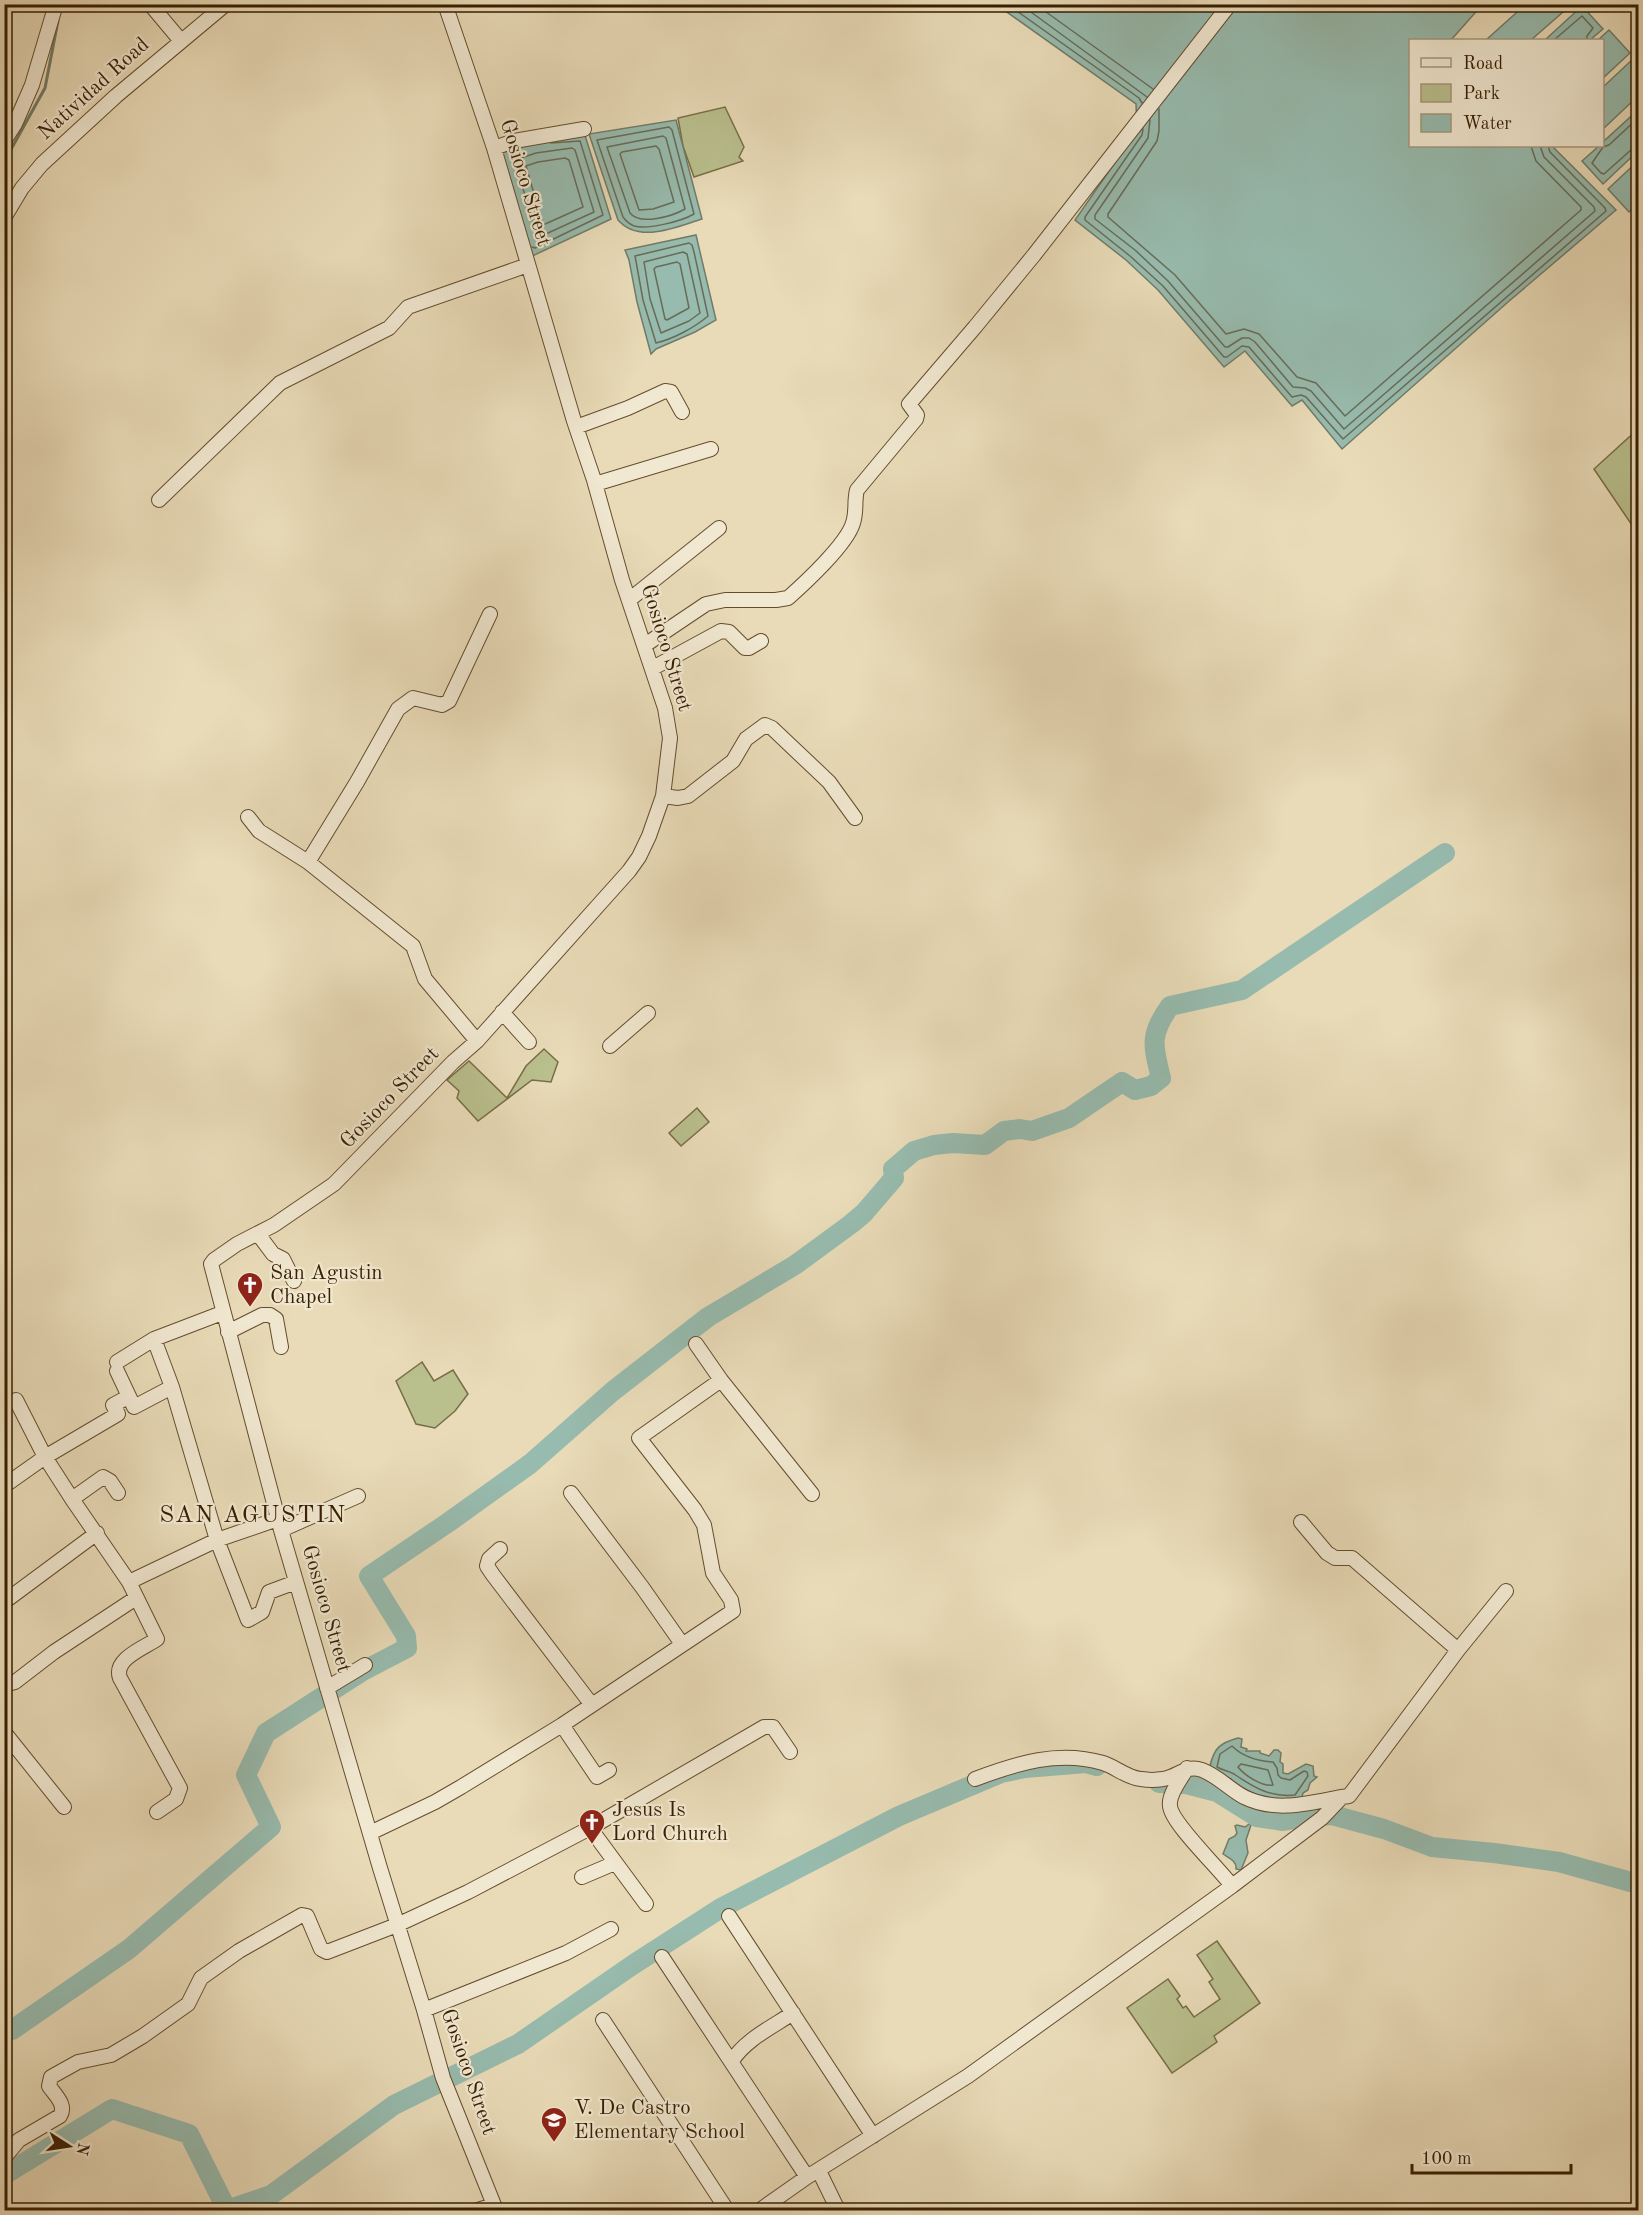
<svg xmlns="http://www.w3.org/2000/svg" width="1643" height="2215" viewBox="0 0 1643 2215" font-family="'Old Standard TT',serif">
<rect width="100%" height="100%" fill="#e9dbb8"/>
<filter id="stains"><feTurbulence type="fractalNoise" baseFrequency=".00333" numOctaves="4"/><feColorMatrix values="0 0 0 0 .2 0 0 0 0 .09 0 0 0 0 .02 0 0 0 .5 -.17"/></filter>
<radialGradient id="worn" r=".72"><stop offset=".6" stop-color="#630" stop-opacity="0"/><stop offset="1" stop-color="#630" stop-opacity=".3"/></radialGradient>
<path fill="#b9bf8d" stroke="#786e46" stroke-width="1.5" d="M725 107 744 147 739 157 743 161 694 177 683 146 678 118Z
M1638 429V534L1594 469Z
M544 1049 558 1062 551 1082 532 1080 478 1121 457 1098 459 1091 447 1080 469 1061 507 1098 526 1066Z
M697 1108 709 1122 681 1146 669 1133Z
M422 1362 434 1381 453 1370 468 1394 455 1411 435 1428 416 1424 396 1381Z
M1217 1941 1260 2003 1214 2036 1217 2042 1172 2073 1127 2008 1168 1979 1180 1996 1177 1999 1183 2008 1186 2006 1194 2017 1220 1999 1209 1982 1213 1979 1197 1955Z"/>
<path fill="#97bbae" stroke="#717c68" stroke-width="1.5" d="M997 5H1482L1451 40H1410V146H1552L1616 210 1508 302 1342 449 1302 400 1292 406 1245 351 1224 367 1158 290 1126 260 1075 220 1137 131 1136 104Z
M1525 5H1571L1531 40H1486Z
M1582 6 1603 29 1590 40H1545Z
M1609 30 1630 53 1603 78 1602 40H1598Z
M1634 58 1638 63V96L1603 129V87Z
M1638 110V151L1603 184 1582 161 1599 146H1602L1603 142Z
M676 120 702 219C676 227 639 244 618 220L589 134Z
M584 132 611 219 528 258 499 149Z
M1638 161V203L1629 212 1608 189Z
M696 235 716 320 695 332 656 349 651 354 637 302 629 260 625 250Z
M1238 1738 1242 1739 1241 1747 1247 1749 1246 1751H1260V1753L1269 1756 1274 1750H1278L1281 1753 1280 1762 1283 1764V1773L1288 1774 1306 1764 1313 1766 1314 1776 1317 1777 1310 1783 1308 1790 1303 1793 1301 1801 1263 1798 1233 1783 1231 1779 1222 1777 1210 1766C1214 1748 1220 1743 1238 1738Z
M1252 1822 1246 1840 1248 1853 1241 1870 1236 1869C1237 1861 1229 1858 1223 1854L1229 1839 1235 1836 1237 1833 1235 1826 1237 1825 1245 1827Z"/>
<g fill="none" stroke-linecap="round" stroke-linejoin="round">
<path stroke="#676c57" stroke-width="1.5" d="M1007 4 1139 98 1142 103
M1020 4 1147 97
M1035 4 1153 89
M1554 40 1582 16 1593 28 1587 36V40
M1159 109V131L1157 141 1108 214V217L1175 275 1226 334 1244 329 1259 334 1297 377 1316 383 1345 416 1581 210V207L1536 161 1531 146
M1638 118 1609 145 1603 147 1592 163 1601 173 1604 174 1632 149 1638 147
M1150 120 1148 138 1095 215V219L1135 250 1168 281 1225 347H1228L1242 338H1249L1255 342 1293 387 1305 388 1311 391 1344 429 1595 211 1594 207 1544 157 1540 146
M669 127 672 130 694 214C682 221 648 230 634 226 629 224 626 221 623 217L597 140Z
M1143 129 1142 135 1085 217V220L1130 256 1163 286 1224 357H1227L1242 346 1249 347 1292 397 1301 395 1306 397 1343 439 1606 211 1605 208 1550 152 1548 146
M663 136 666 138 685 209C673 216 640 226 630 213L607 147Z
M656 146 659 149 674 202 653 209 639 210 620 154 622 152Z
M572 148 575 150 594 212 537 238 515 160 536 153Z
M565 158 569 160 583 207 543 225 526 166 538 162Z
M689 243 692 245 694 252 708 316C694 328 673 339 656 343L643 300 635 256Z
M532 247 535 248 603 215 580 141 551 143
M683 252 687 254 700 313 689 321 661 333 650 299 644 262Z
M677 262 680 264 689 308 667 320 665 319 654 269 656 267Z
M1232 1746C1242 1756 1257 1761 1273 1762L1277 1768 1278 1775 1281 1778 1290 1780 1304 1771 1307 1772 1308 1776 1295 1795C1271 1798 1253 1787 1234 1774 1229 1771 1222 1770 1217 1767L1220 1754Z
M1241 1764 1268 1770 1273 1785C1263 1787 1245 1776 1238 1767Z"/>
<path stroke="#717c68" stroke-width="3" d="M4 162 45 88 58 21"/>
<path stroke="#97bbae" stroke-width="20" d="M1159 1783 1186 1784 1217 1792 1257 1817 1283 1821 1313 1816 1332 1815 1384 1829 1432 1847 1494 1853 1559 1862 1638 1884
M4 2030H12L129 1949 271 1827 246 1775 266 1733 361 1672 407 1648 406 1636 369 1576 449 1522 530 1464 613 1391 708 1317 795 1265 851 1224 864 1213 894 1178 893 1169 914 1151 934 1145 953 1143 985 1145 1004 1131 1020 1129 1032 1131 1069 1118 1122 1082 1135 1090 1151 1086 1161 1078C1153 1046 1149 1035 1170 1006L1242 990 1445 853
M4 2175 112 2109 189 2134 227 2210 271 2195 394 2105 518 2044 634 1964 721 1908 899 1816 1001 1773 1025 1768 1086 1763 1097 1766"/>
<g stroke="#644d2e" stroke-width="16">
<path id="minor" d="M150 4 181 41
M445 4 494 148 574 421 594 480 622 580 665 708 670 738 663 796 649 836 639 857 629 871 477 1041 453 1062 334 1184 274 1225 237 1244 214 1260 211 1264 281 1530 380 1868 424 2010 443 2078 496 2210
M4 141 15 124 32 85 56 4
M494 148 514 141 584 129
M4 218 22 188 42 164 116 96 226 4
M576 427 628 408 665 391 671 392 682 412
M595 484 711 449
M159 500 280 383 389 328 408 307 528 265
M629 600 719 528
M645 645 706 604 725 600H776L788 598C805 583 847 544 853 523 857 511 854 501 857 490L916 419 917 415 909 404 975 327 1034 255 1230 4
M653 668 721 631 729 632 745 648H749L761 641
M663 796 678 798 688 796 733 761 746 739 765 725 772 728 829 782 855 818
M248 817 259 831 308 862 357 782 398 709 413 698 442 705 449 701 490 614
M308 862 413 946 425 979 477 1041
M502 1012 529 1042
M610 1046 648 1013
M258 1234 273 1254 283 1259 294 1281
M222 1313 154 1339 172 1387 217 1540 248 1620 262 1612 269 1592 296 1582
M228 1332 262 1315H270L276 1319 281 1347
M696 1344 721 1380 812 1494
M117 1362 154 1339
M117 1371 134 1407 172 1387
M16 1400 45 1457 118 1414 113 1405 128 1397
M4 1486 45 1457 72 1499 103 1477 110 1481 118 1493
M571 1493 642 1587 682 1644
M72 1499 129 1582 157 1639C144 1648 113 1659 120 1678L180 1788 176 1799 157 1812
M1301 1522 1327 1553 1335 1558H1352L1458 1650
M281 1530 358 1496
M500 1549 489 1559 487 1566 493 1575 592 1705
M129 1582 217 1540 278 1519
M4 1602 97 1533
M4 1685 15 1682 54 1652 136 1598
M327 1688 365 1665
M562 1725 597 1777 609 1770
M4 1732 64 1807
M1187 1768C1182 1778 1168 1794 1170 1806 1171 1823 1220 1869 1232 1886
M975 1779C1017 1763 1059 1750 1103 1763 1116 1767 1127 1778 1141 1779 1147 1780 1157 1780 1163 1779 1178 1777 1186 1764 1202 1770 1218 1776 1229 1789 1244 1797 1277 1813 1308 1803 1342 1797
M590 1828 646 1904
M370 1833 435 1802 461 1787 562 1725 733 1611 731 1600 713 1573 704 1525 695 1510 639 1438 721 1380
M582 1877 615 1863
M729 1916 873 2136
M662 1957 807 2177
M424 2010 566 1953 611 1929
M603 2020 727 2210
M732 2061C745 2040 772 2027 793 2013
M4 2158 19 2140 60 2116C67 2105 55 2095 49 2086L51 2077 78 2062 111 2055 143 2036 188 2004 201 1978 239 1951 302 1915 307 1916 321 1949 327 1952 397 1925 468 1892 590 1828 764 1727H773L790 1752
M819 2171 838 2210
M478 2210 494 2205
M760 2210 807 2177 968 2076 1232 1886 1322 1818 1342 1797 1349 1796 1458 1650 1506 1591"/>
</g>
<use href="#minor" stroke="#f1e8d1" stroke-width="14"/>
</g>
<defs>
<g id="church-pin" transform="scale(1.35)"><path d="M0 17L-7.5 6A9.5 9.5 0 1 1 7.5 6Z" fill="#8f2418" stroke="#f1e8d1"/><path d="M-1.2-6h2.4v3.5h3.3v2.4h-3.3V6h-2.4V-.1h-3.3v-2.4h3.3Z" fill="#fff"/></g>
<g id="school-pin" transform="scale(1.35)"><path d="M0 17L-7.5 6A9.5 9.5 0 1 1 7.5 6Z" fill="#8f2418" stroke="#f1e8d1"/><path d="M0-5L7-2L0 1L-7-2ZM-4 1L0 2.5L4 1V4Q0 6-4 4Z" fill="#fff"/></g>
</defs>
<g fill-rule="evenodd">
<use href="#church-pin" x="250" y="1285"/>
<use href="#church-pin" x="592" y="1822"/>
<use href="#school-pin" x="554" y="2120"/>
</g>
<g text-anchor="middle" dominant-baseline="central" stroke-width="4.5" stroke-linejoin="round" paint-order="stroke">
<g font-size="21" fill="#371e00" stroke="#f1e8d1">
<text transform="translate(94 89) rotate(-42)">Natividad Road</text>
<text transform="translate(525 183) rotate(73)">Gosioco Street</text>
<text transform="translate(666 648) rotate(73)">Gosioco Street</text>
<text transform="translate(390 1098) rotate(-46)">Gosioco Street</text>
<text transform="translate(326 1609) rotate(74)">Gosioco Street</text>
<text transform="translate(468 2072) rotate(71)">Gosioco Street</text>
</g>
<g font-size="21" fill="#371e00" stroke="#f1e8d1" text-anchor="start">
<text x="270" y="1273">San Agustin<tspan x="270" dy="24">Chapel</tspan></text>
<text x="612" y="1810">Jesus Is<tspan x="612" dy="24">Lord Church</tspan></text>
<text x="574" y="2108">V. De Castro<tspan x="574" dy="24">Elementary School</tspan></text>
</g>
<g font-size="24" letter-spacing="1.5" fill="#371e00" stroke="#f1e8d1">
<text x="253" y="1516">SAN AGUSTIN</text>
</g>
</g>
<rect width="1643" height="2215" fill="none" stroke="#e9dbb8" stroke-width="24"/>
<rect x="6" y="6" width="1631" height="2203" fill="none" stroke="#371e00" stroke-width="3"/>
<rect x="12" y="12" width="1619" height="2191" fill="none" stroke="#371e00" stroke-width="1.5"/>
<rect x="1409" y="39" width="195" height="108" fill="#f1e8d1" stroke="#a7977d" stroke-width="1.5"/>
<rect x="1421" y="58" width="30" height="9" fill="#f1e8d1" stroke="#a7977d" stroke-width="1.5"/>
<text x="1463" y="69" font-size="18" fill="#371e00">Road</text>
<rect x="1421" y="84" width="30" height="18" fill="#b9bf8d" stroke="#a7977d" stroke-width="1.5"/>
<text x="1463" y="99" font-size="18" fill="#371e00">Park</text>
<rect x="1421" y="114" width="30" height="18" fill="#97bbae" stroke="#a7977d" stroke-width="1.5"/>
<text x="1463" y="129" font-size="18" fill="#371e00">Water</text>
<g transform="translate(69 2146) rotate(102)" stroke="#f1e8d1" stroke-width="4.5" paint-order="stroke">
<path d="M0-4.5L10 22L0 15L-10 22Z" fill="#371e00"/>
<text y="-9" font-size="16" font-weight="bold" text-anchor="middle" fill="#371e00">N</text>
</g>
<path d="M1412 2164v9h159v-9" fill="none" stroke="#371e00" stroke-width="3"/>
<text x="1421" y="2164" font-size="18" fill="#371e00" stroke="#f1e8d1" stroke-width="4.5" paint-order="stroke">100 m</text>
<rect width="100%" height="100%" filter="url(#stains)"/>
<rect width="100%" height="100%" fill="url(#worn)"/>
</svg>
